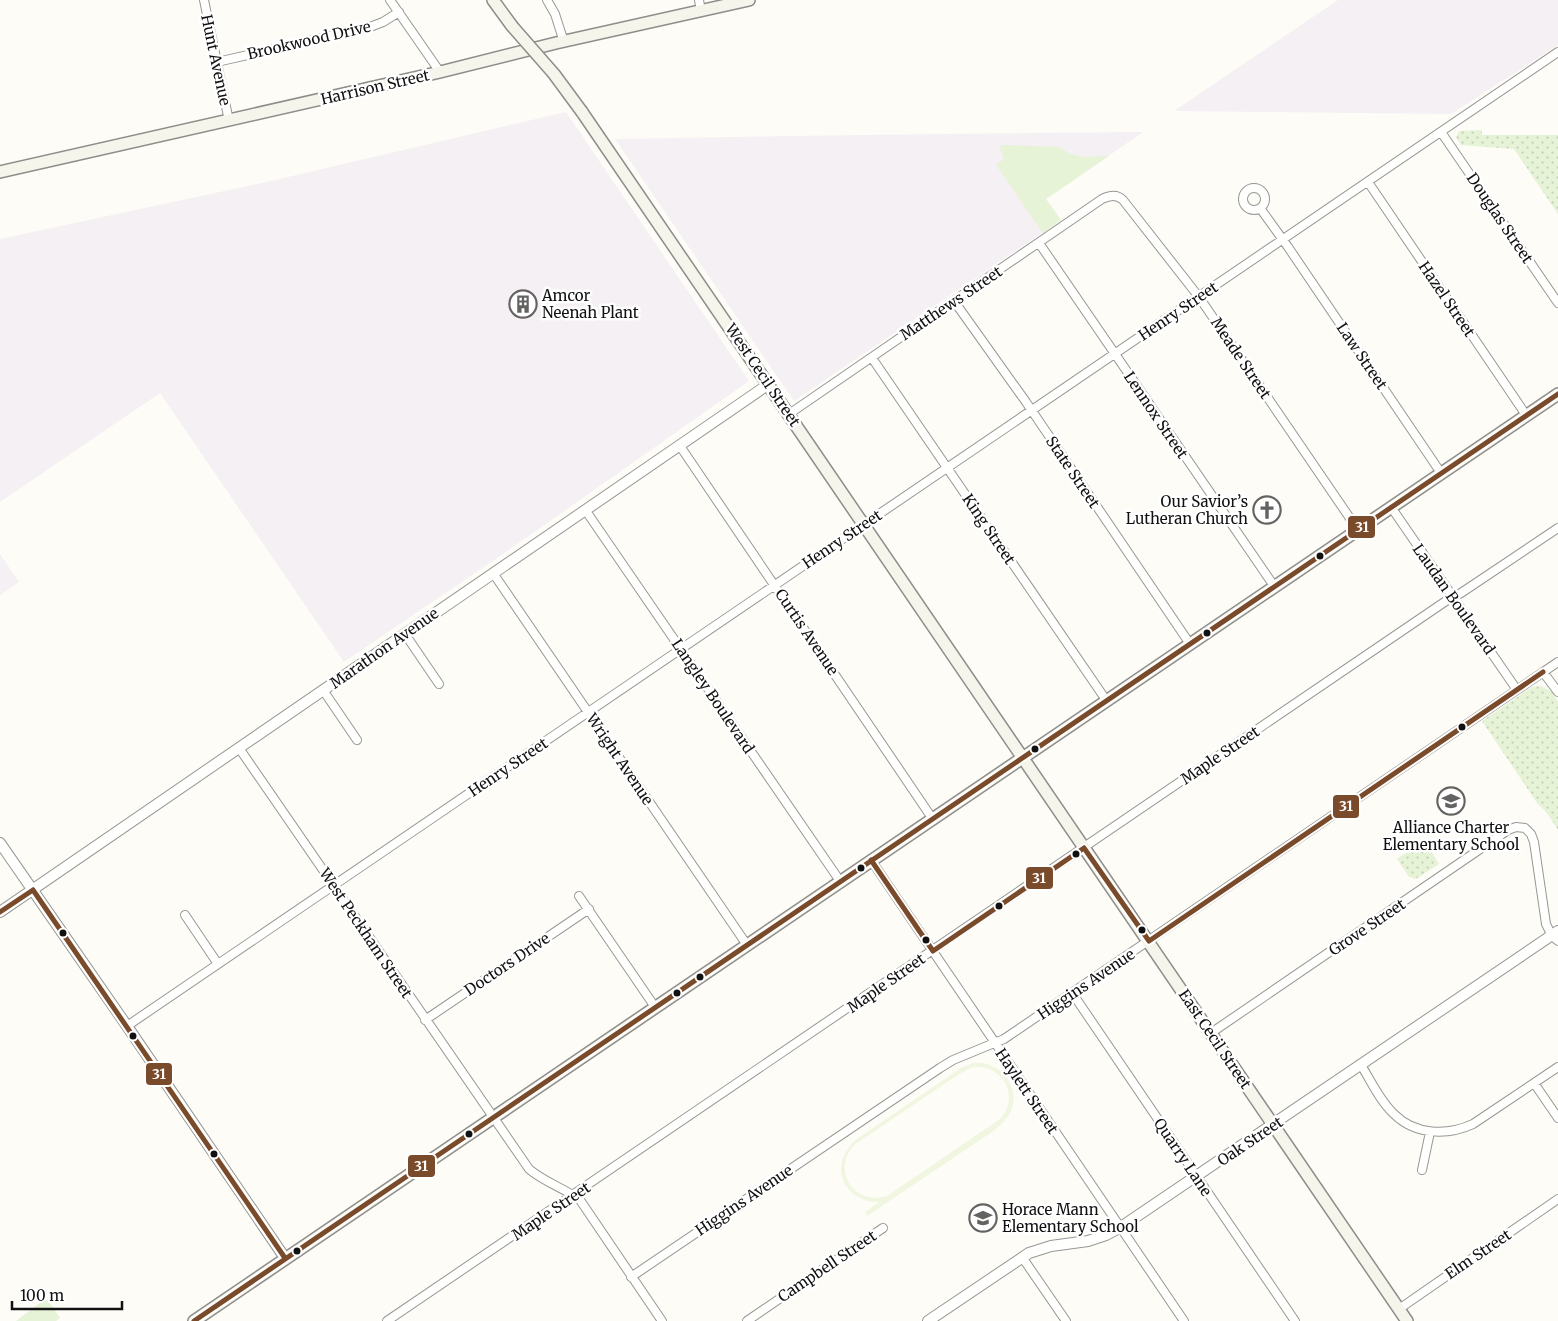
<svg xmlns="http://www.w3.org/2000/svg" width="1558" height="1321" viewBox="0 0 1558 1321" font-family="Merriweather,serif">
<defs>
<pattern id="park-dots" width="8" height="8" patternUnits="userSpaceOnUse" patternTransform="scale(1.25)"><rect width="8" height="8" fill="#e6f3d7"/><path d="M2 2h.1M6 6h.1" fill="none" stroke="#c4cfb8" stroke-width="1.8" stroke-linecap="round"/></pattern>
</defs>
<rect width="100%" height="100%" fill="#fdfcf7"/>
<path fill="#f5f0f3" d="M1338 0H1558V45L1451 114 1174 111Z
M566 112 749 381 503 554 344 662 160 393 0 502V239L271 181Z
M1143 132 1046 199 1061 220 794 401 615 139 862 135Z
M0 554 19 582 0 595Z"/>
<path fill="#e6f3d7" d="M1005 145 1059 147 1070 154 1084 157 1109 156 1046 199 1061 220 1043 233 996 165 1004 159 999 146Z
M45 1299 49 1302 60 1318 56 1321H16Z"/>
<path fill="url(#park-dots)" d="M1482 130V135H1558V214L1514 149 1461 145 1456 137 1459 131Z
M1541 686 1552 692 1558 701V830L1547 813 1537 803 1482 721 1532 687Z
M1420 843H1426L1439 864 1416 879 1409 877 1397 859Z"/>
<path fill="#f0f6e0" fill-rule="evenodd" d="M973 1063C997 1060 1020 1083 1012 1108 1008 1119 1001 1125 992 1132L867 1216 865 1212 879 1202C841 1202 828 1162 857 1139L961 1068ZM973 1067C1002 1064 1021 1096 1000 1119L887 1196C854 1206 831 1171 854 1145L959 1074Z"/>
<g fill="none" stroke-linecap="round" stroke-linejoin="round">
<g stroke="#979795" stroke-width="10">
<path id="minor" d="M204 0 229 121
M390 0 440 72
M547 0 555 14 564 42
M699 0 701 11
M217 62 370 27 383 22 399 12
M1441 132 1558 303
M1368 182 1526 415
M1243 199a11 11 0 1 1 22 0a11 11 0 1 1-22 0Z
M1260 208 1288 247 1441 473
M1039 243 1274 586
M954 301 1026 402 1190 644
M872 358 1106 700
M789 414 1102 199C1110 195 1117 194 1123 200L1199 297 1358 530
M680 446 932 818
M1391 507 1517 690
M586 511 840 881
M493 573 747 945
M405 634 439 684
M1543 672 1558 692
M323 690 357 740
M239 748 529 1169C544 1182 564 1188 580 1200L662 1321
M871 860 1184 1321
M579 896 655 1007
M185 915 218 964
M1071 994 1077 1000 1295 1321
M425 1020 589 909
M127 1026 1558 52
M1211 1033 1508 830 1516 827 1525 828 1531 834 1534 842 1546 924 1552 936 1558 941
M1361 1065C1371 1081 1380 1101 1394 1114 1415 1135 1447 1136 1473 1124L1558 1067
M1534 1083 1558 1118
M1422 1170 1430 1132
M1022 1257 1066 1321
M631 1277 940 1068 953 1060 1004 1039 1558 662
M1399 1309 1558 1199
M387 1321 1446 601 1461 593 1558 528
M747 1321 883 1228"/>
</g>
<g stroke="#979795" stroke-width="12">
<path id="tertiary" d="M0 843 127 1026 285 1258
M0 912 769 384
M928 1321 1029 1253 1051 1246 1088 1241 1106 1235 1121 1227 1558 931"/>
</g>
<g stroke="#8e8d8b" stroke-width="14">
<path id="secondary" d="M493 0 512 26
M582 112 1407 1321
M0 172 440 72 556 43 749 0
M194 1321 1558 394"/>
</g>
<use href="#minor" stroke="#fffffe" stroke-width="8"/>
<use href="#tertiary" stroke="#fffffe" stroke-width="10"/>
<use href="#secondary" stroke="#f6f5eb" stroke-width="11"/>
<g stroke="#8e8d8b" stroke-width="14" stroke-linecap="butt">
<path id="secondary-bridge" d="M512 26 554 74 582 112"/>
</g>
<use href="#secondary-bridge" stroke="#f6f5eb" stroke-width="11"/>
<g stroke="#fff" stroke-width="9">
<path id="bus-1" d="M1084 848 1149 941
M871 860 933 951
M33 890 285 1258
M0 912 33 890
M1149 941 1543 672
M933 951 1084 848
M194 1321 1558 394"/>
</g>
<use href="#bus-1" stroke="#7a4b2a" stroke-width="5"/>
</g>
<defs>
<g id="building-ring" transform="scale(1.4375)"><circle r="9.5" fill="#fff" stroke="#646362" stroke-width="1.5"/><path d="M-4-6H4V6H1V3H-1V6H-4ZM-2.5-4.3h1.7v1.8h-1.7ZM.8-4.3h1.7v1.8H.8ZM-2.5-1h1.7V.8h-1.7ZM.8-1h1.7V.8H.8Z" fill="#646362"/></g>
<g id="church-ring" transform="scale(1.4375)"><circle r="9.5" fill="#fff" stroke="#646362" stroke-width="1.5"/><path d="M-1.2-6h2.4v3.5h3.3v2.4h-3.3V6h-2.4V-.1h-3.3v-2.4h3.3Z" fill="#646362"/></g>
<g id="school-ring" transform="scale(1.4375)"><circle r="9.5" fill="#fff" stroke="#646362" stroke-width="1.5"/><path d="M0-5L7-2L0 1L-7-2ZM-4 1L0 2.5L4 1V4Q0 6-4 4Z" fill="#646362"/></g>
</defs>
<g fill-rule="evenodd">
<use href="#building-ring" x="523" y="304"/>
<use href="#church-ring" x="1267" y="510"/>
<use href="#school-ring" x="1451" y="801"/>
<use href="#school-ring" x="983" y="1218"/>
</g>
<g fill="#111" stroke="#fff" stroke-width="2">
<circle cx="1320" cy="556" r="4.5"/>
<circle cx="1207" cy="633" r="4.5"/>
<circle cx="1462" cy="727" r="4.5"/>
<circle cx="1035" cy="749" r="4.5"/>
<circle cx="1076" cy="854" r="4.5"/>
<circle cx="861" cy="868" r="4.5"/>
<circle cx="999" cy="906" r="4.5"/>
<circle cx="1142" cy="930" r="4.5"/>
<circle cx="63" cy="933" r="4.5"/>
<circle cx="926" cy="940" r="4.5"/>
<circle cx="700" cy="977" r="4.5"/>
<circle cx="677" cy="993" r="4.5"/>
<circle cx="133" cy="1036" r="4.5"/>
<circle cx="469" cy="1134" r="4.5"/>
<circle cx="214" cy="1154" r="4.5"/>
<circle cx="297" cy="1251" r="4.5"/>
</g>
<g text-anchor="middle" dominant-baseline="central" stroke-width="5" stroke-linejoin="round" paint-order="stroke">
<g font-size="15" fill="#111" stroke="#fff">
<text transform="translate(309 40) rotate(-13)">Brookwood Drive</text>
<text transform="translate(216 60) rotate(78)">Hunt Avenue</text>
<text transform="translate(375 87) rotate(-13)">Harrison Street</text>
<text transform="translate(1500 218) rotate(56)">Douglas Street</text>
<text transform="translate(1447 299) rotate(56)">Hazel Street</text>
<text transform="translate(951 303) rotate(-34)">Matthews Street</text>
<text transform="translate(1178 311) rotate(-34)">Henry Street</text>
<text transform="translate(1362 356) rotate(56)">Law Street</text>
<text transform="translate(1241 358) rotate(56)">Meade Street</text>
<text transform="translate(763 375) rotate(56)">West Cecil Street</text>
<text transform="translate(1156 415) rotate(56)">Lennox Street</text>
<text transform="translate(1073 472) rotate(56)">State Street</text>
<text transform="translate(989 529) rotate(56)">King Street</text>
<text transform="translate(842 539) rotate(-34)">Henry Street</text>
<text transform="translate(1454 599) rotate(55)">Laudan Boulevard</text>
<text transform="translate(807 632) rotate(56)">Curtis Avenue</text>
<text transform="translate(384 648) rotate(-35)">Marathon Avenue</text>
<text transform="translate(713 696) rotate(56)">Langley Boulevard</text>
<text transform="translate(1220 755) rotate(-34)">Maple Street</text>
<text transform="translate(620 759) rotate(56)">Wright Avenue</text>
<text transform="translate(508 767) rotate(-34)">Henry Street</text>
<text transform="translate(1367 927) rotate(-34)">Grove Street</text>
<text transform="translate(366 933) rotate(56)">West Peckham Street</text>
<text transform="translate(507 964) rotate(-34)">Doctors Drive</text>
<text transform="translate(886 983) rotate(-35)">Maple Street</text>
<text transform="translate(1086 984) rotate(-34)">Higgins Avenue</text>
<text transform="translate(1215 1039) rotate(56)">East Cecil Street</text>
<text transform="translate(1027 1091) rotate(56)">Haylett Street</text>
<text transform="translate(1250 1141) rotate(-34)">Oak Street</text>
<text transform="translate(1183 1157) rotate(56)">Quarry Lane</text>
<text transform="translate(744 1200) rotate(-34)">Higgins Avenue</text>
<text transform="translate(551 1211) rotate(-34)">Maple Street</text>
<text transform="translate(1478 1254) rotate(-34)">Elm Street</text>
<text transform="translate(827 1266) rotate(-34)">Campbell Street</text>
</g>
<g font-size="15" fill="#111" stroke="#fff" text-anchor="start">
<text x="542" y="295">Amcor<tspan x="542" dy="17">Neenah Plant</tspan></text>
<text x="1248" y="501" text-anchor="end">Our Savior’s<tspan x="1248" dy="17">Lutheran Church</tspan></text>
<text x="1451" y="827" text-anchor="middle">Alliance Charter<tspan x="1451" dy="17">Elementary School</tspan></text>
<text x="1002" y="1209">Horace Mann<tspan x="1002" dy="17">Elementary School</tspan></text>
</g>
</g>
<g stroke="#fff" stroke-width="2">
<rect x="1347" y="515" width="29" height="24" rx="5" fill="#7a4b2a"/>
<rect x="1332" y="794" width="28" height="25" rx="5" fill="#7a4b2a"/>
<rect x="1025" y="866" width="29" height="24" rx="5" fill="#7a4b2a"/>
<rect x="145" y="1062" width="28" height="24" rx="5" fill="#7a4b2a"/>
<rect x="407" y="1154" width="29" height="24" rx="5" fill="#7a4b2a"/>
</g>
<g font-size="14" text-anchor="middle" font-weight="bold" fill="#fff">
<text x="1362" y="532">31</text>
<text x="1346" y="811">31</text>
<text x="1039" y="883">31</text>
<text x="159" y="1079">31</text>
<text x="421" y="1171">31</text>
</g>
<path d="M12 1301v8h110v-8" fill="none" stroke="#111111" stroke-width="2.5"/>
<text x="20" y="1301" font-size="15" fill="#111111" stroke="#ffffff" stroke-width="4" paint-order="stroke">100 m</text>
</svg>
